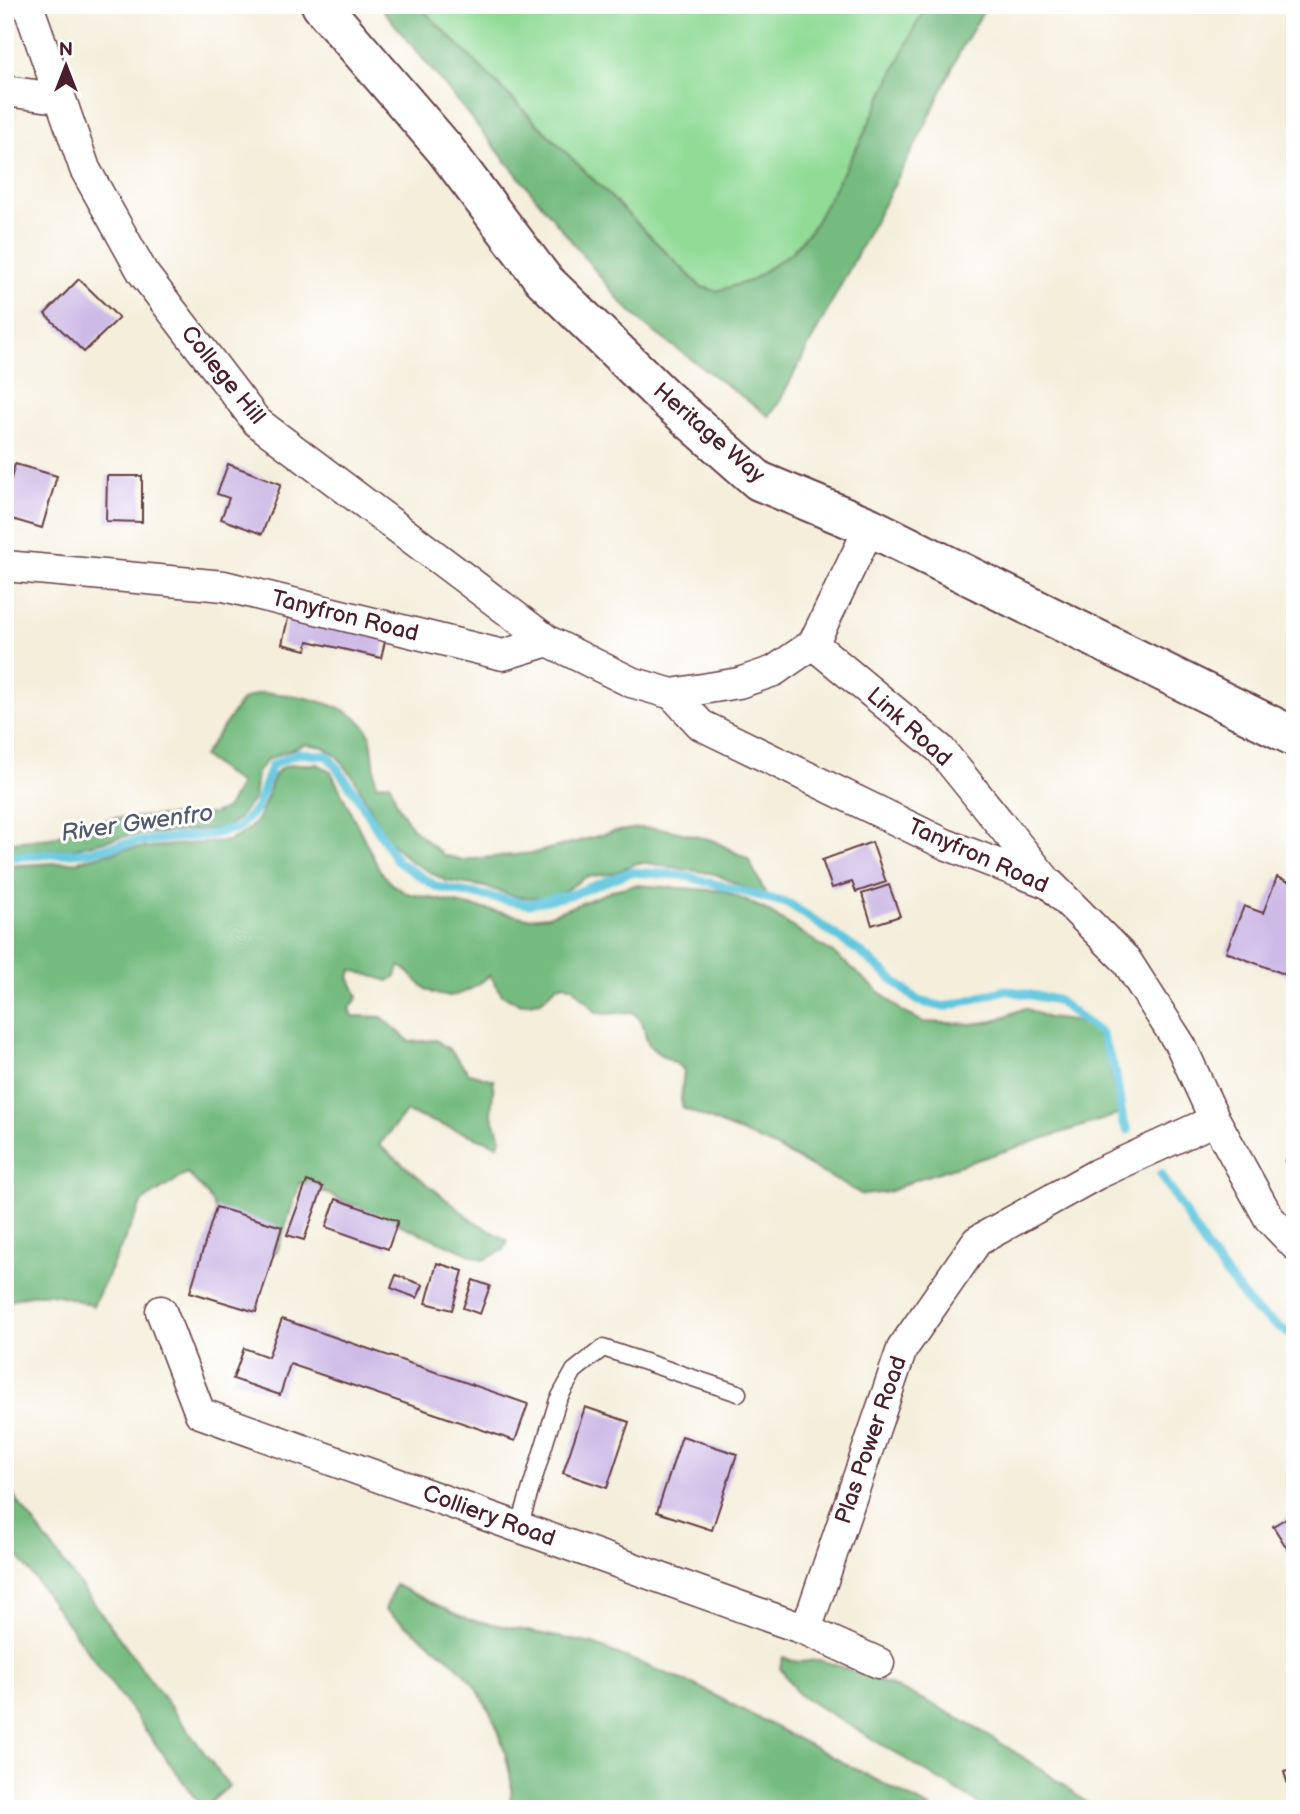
<svg xmlns="http://www.w3.org/2000/svg" width="1300" height="1814" viewBox="0 0 1300 1814" font-family="'Balsamiq Sans',sans-serif">
<rect width="100%" height="100%" fill="#fff"/>
<filter id="ink" filterUnits="userSpaceOnUse"><feTurbulence type="fractalNoise" baseFrequency=".0143" numOctaves="2"/><feDisplacementMap in="SourceGraphic" scale="14" xChannelSelector="R" yChannelSelector="G"/><feConvolveMatrix kernelMatrix="1 2 1 2 8 2 1 2 1" color-interpolation-filters="sRGB"/></filter>
<filter id="wash" filterUnits="userSpaceOnUse"><feTurbulence type="fractalNoise" baseFrequency=".00686" numOctaves="4" result="noise"/><feDisplacementMap in="SourceGraphic" scale="28" xChannelSelector="R" yChannelSelector="G"/><feGaussianBlur stdDeviation="1.57" result="paint"/><feColorMatrix in="noise" values="0 0 0 0 0 0 0 0 0 0 0 0 0 0 0 0 0 1.4 0 .05"/><feComposite in="paint" operator="in"/></filter>
<g filter="url(#wash)">
<rect width="100%" height="100%" fill="#f4eedb"/>
<path fill="#92db97" stroke="#6e7d61" stroke-width="2" d="M418 5H928L917 23 862 138 813 227 792 252 750 281 717 291 701 287Z"/>
<path fill="#75bb80" stroke="#606d56" stroke-width="2" d="M379 5H418L701 287 717 291 750 281 792 252 813 227 862 138 917 23 928 5H987L960 51 925 126 778 404 769 416 647 327 621 302Z
M259 693C289 693 352 702 368 731 374 742 374 771 376 785L390 783 397 804 412 828 443 855 463 860 534 853 613 832 639 828 665 829 712 840 748 859 768 898 715 874 647 863H637L614 873 586 877 563 892 542 898 519 897 481 886 446 881 410 861 386 838 354 778 337 756 323 747 305 744 268 759 257 773 254 798 238 819 224 828 130 835 71 849 5 854V843L51 838 111 818 214 814 227 808 240 784 203 756 242 700Z
M318 764 331 772 380 871 393 885 406 893 528 918 548 916 617 889 635 885 724 891 766 910 836 955 903 1012 923 1022 972 1024 994 1021 1025 1008 1048 1018 1088 1023 1105 1047 1120 1114 914 1180 889 1192 863 1195 775 1147 683 1108 681 1100 684 1070C674 1059 661 1058 651 1047 641 1036 649 1026 633 1012L603 1014 595 1011 573 987 565 984 557 986 541 1001 521 1004 502 995 490 975C469 993 445 1007 420 984 413 978 409 970 399 966L396 976 389 981 352 970 349 977 358 997 349 1009 352 1016 382 1017 410 1042 436 1040 450 1050 469 1073 494 1080 491 1113 501 1139 498 1145 406 1112 379 1145 472 1220 508 1241 504 1250 483 1260 300 1182 277 1252 215 1230C223 1207 202 1188 187 1173L142 1202 93 1306C56 1293 43 1288 5 1302V866L75 862 125 849 228 841C257 829 261 816 270 788 272 781 275 774 280 769 290 762 307 765 318 764Z
M5 1484 229 1786 203 1809 5 1538Z
M395 1585 467 1619 593 1644 697 1686 932 1809H507C515 1793 511 1777 507 1761 500 1727 481 1687 454 1663 433 1644 408 1627 385 1610Z
M783 1657C802 1665 801 1661 818 1660 825 1660 874 1679 884 1683 953 1709 1036 1763 1095 1809H988L798 1694 780 1668Z"/>
<g fill="none" stroke-linecap="round" stroke-linejoin="round">
<path stroke="#60c6de" stroke-width="9" d="M5 857 87 852 133 842 207 835 238 828 256 809 272 765 298 753 328 756 356 794 397 861 437 887 528 904 573 894 630 872 682 875 790 904 860 952 918 1001 945 1007 1005 990 1057 1000 1101 1034 1115 1071 1123 1122 1128 1130
M1161 1174 1208 1251 1254 1310 1291 1335H1295"/>
</g>
<g id="blocks">
<path fill="#cebae6" d="M5 21 13 22 8 62 5 61Z
M79 279 119 318 84 352 45 314Z
M15 464 57 476 42 528 5 517V500Z
M228 464 281 484 262 534 221 519 229 498 217 494Z
M107 476H142V522L106 521Z
M290 610 387 633 381 658 308 641 306 650 282 644Z
M872 842 886 882 856 892 852 882 832 888 822 860Z
M1277 877 1295 884V978L1226 952 1244 906 1263 913Z
M889 885 900 916 872 925 862 894Z
M1295 1150V1170L1285 1161Z
M307 1181 323 1187 304 1240 287 1235Z
M336 1199 398 1221 388 1249 326 1227Z
M216 1207 282 1227 256 1312 190 1292Z
M437 1263 463 1271 452 1310 426 1303Z
M396 1275 423 1285 417 1298 391 1288Z
M473 1280 490 1286 480 1314 463 1308Z
M282 1319 528 1404 515 1441 290 1364 280 1395 233 1379 244 1348 268 1357Z
M585 1407 629 1422 607 1488 563 1473Z
M682 1436 737 1454 712 1530 657 1512Z
M1295 1513V1561L1273 1526Z
M1295 1769V1803L1294 1804 1284 1772Z"/>
</g>
</g>
<g filter="url(#ink)">
<use href="#blocks" fill-opacity="0" stroke="#643e45" stroke-width="2"/>
<g fill="none" stroke-linecap="round" stroke-linejoin="round">
<g stroke="#643e45" stroke-width="19">
<path id="lane" d="M519 1527 558 1400 574 1371 603 1348 738 1393"/>
</g>
<g stroke="#643e45" stroke-width="33">
<path id="street" d="M28 5 85 169 143 273 257 422 548 641
M5 91 58 98
M5 566 224 586 503 655 548 641 631 682 672 694 739 683 774 671 813 644 870 527
M813 644 940 749 1049 884
M672 694 701 725 945 844 1050 884 1126 960 1181 1046 1215 1120 1269 1218 1295 1245
M161 1311 200 1413 806 1630 879 1663
M806 1630 902 1349 977 1241 1097 1174 1215 1120"/>
</g>
<g stroke="#643e45" stroke-width="42">
<path id="secondary" d="M321 5 444 148 543 279 665 398 759 481 870 527 1295 737"/>
</g>
<use href="#lane" stroke="#fff" stroke-width="16"/>
<use href="#street" stroke="#fff" stroke-width="30"/>
<use href="#secondary" stroke="#fff" stroke-width="38"/>
</g>
</g>
<g text-anchor="middle" dominant-baseline="central" stroke-width="6" stroke-linejoin="round" paint-order="stroke">
<g font-size="23" fill="#4a1f2b" stroke="#fff">
<text transform="translate(223 375) rotate(51)">College Hill</text>
<text transform="translate(709 433) rotate(41)">Heritage Way</text>
<text transform="translate(345 616) rotate(14)">Tanyfron Road</text>
<text transform="translate(909 727) rotate(42)">Link Road</text>
<text transform="translate(978 856) rotate(24)">Tanyfron Road</text>
<text transform="translate(871 1440) rotate(-71)">Plas Power Road</text>
<text transform="translate(489 1516) rotate(20)">Colliery Road</text>
</g>
<g font-size="24" font-style="italic" fill="#52596a" stroke="#fff">
<text transform="translate(137 823) rotate(-8)">River Gwenfro</text>
</g>
</g>
<rect width="1300" height="1814" fill="none" stroke="#fff" stroke-width="28"/>
<g transform="translate(66 66)" stroke="#ffffff" stroke-width="5" paint-order="stroke">
<path d="M0-5L12 26L0 18L-12 26Z" fill="#4a1f2b"/>
<text y="-10" font-size="19" font-weight="bold" text-anchor="middle" fill="#4a1f2b">N</text>
</g>
</svg>
